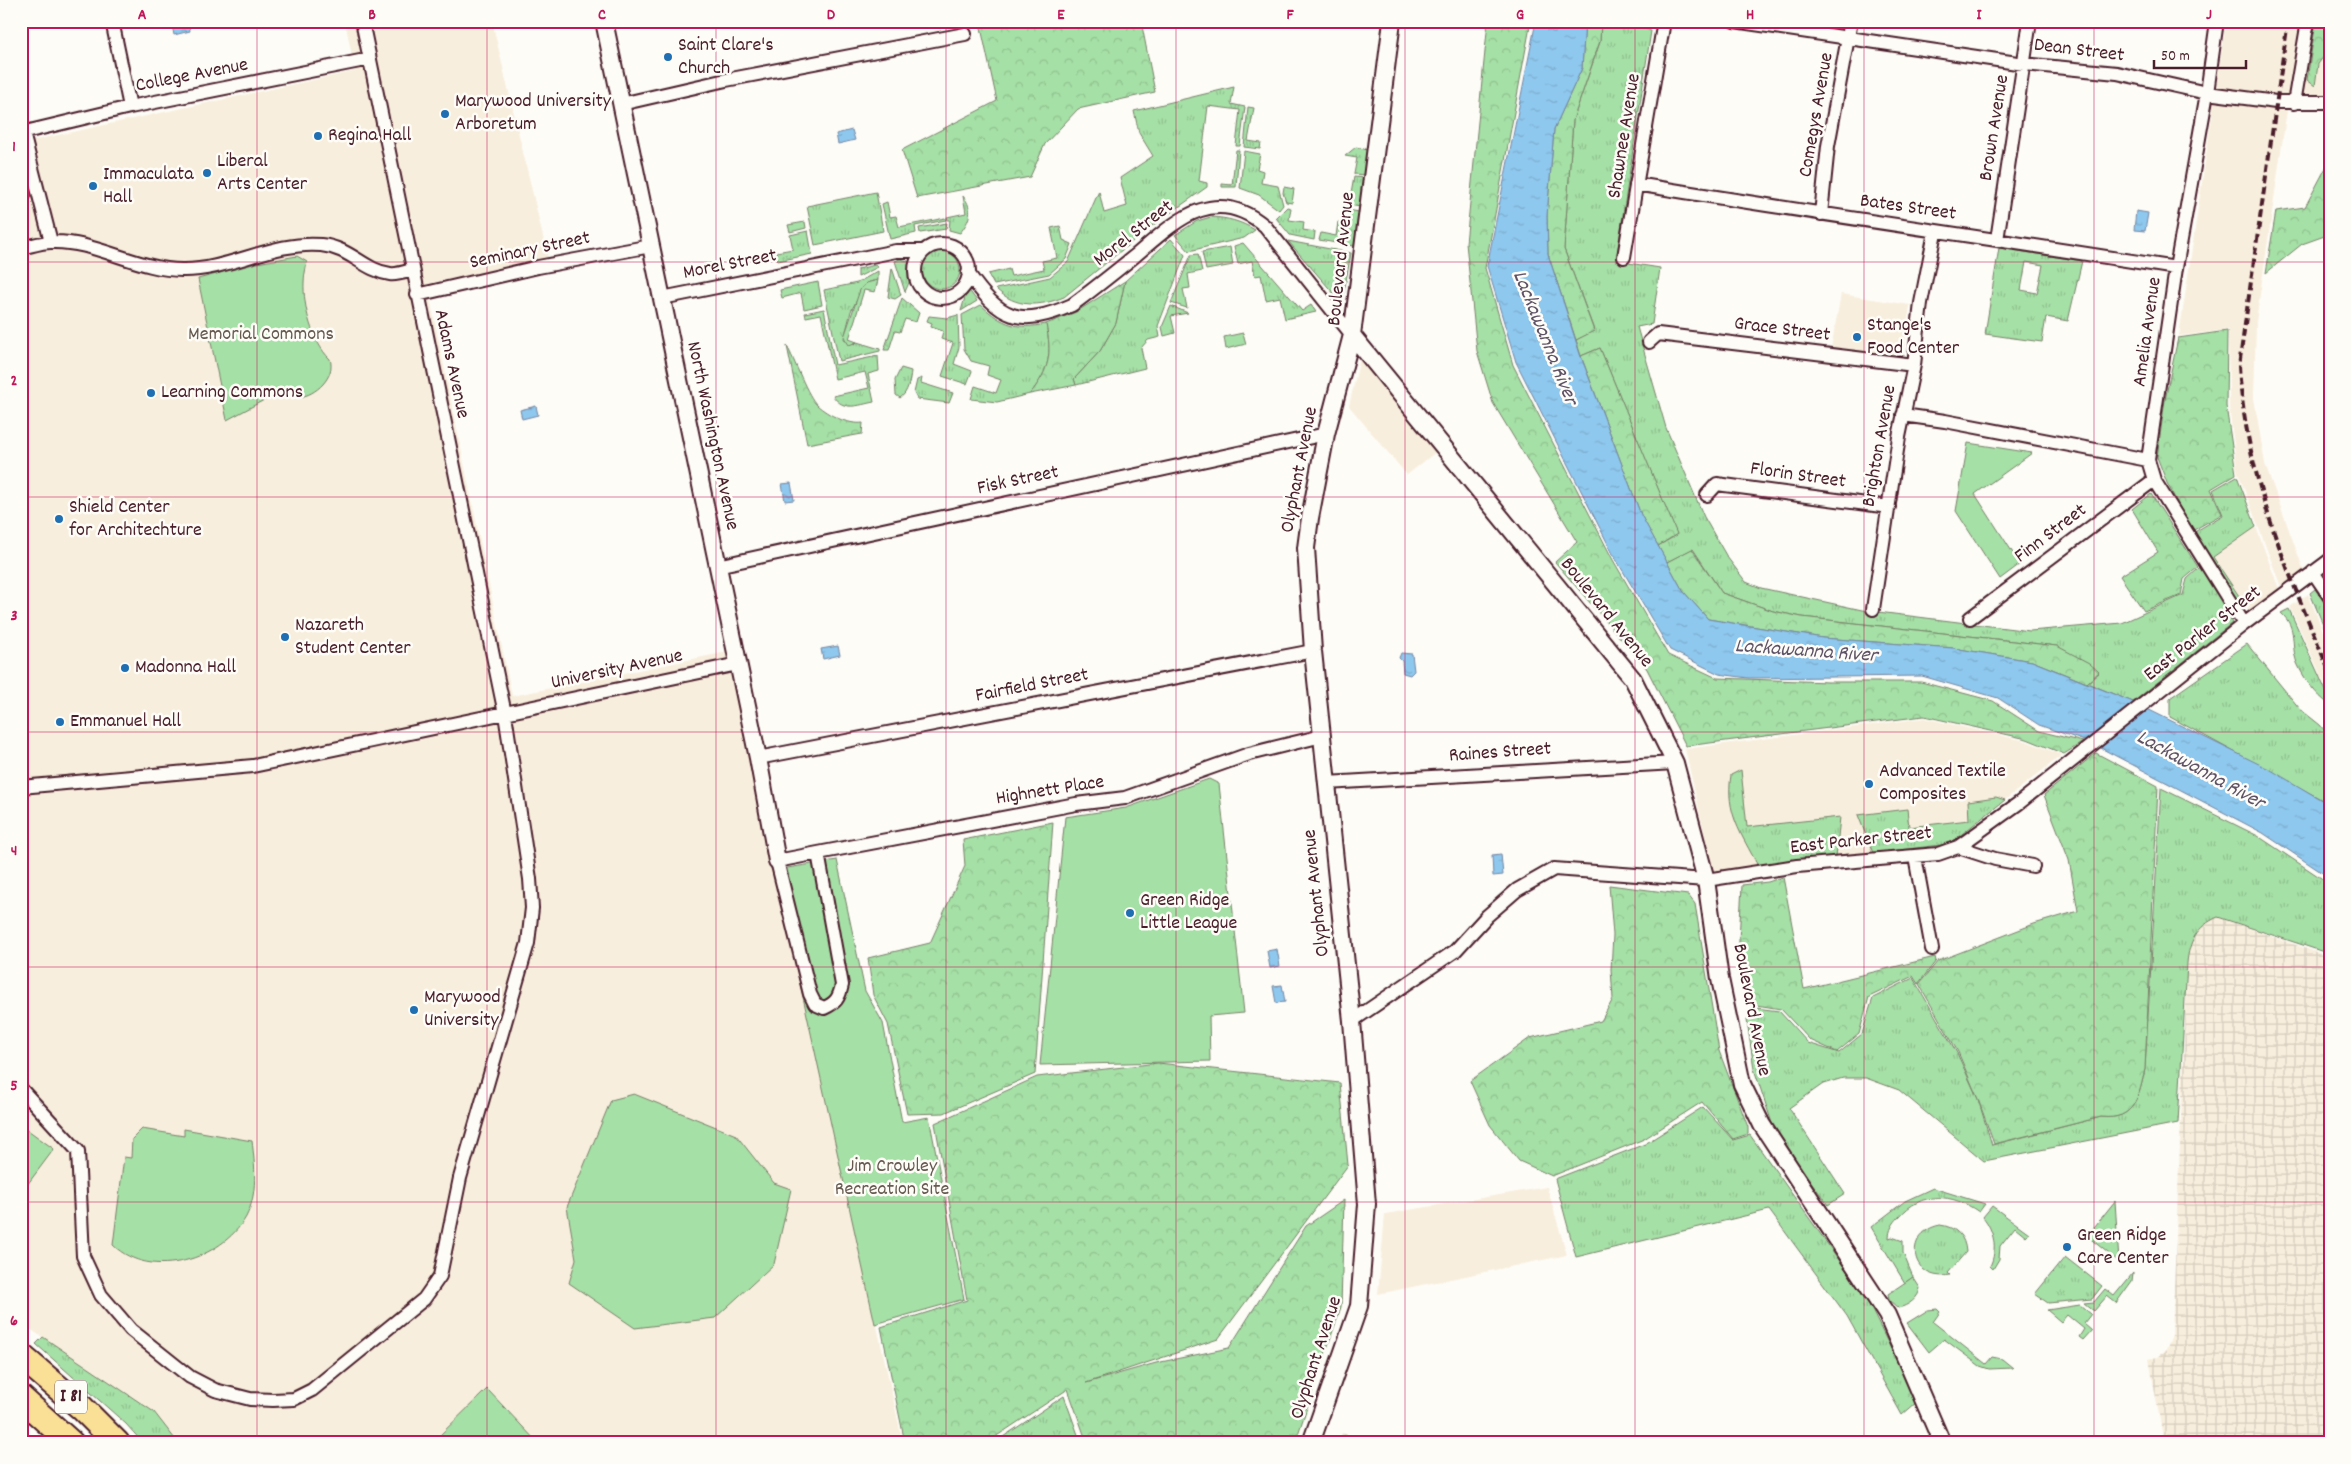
<svg xmlns="http://www.w3.org/2000/svg" width="2351" height="1464" viewBox="0 0 2351 1464" font-family="Dekko,sans-serif">
<defs>
<pattern id="industrial-grid" width="8" height="8" patternUnits="userSpaceOnUse" patternTransform="scale(1.25)"><rect width="8" height="8" fill="#f8eedd"/><path d="M0 4h8M4 0v8" fill="none" stroke="#d6ccbe"/></pattern>
<pattern id="grass-tufts" width="24" height="20" patternUnits="userSpaceOnUse" patternTransform="scale(1.25)"><rect width="24" height="20" fill="#a5e0a6"/><path d="M3 7l-1-3M5 7V3M7 7l1-3M15 17l-1-3M17 17v-4M19 17l1-3" fill="none" stroke="#90c08f"/></pattern>
<pattern id="forest-crowns" width="20" height="18" patternUnits="userSpaceOnUse" patternTransform="scale(1.25)"><rect width="20" height="18" fill="#a5e0a6"/><path d="M2 6a3 3 0 1 1 6 0M12 15a3 3 0 1 1 6 0" fill="none" stroke="#90c08f"/></pattern>
<pattern id="water-ripples" width="26" height="14" patternUnits="userSpaceOnUse" patternTransform="scale(1.25)"><rect width="26" height="14" fill="#8ec8ee"/><path d="M2 4q2-2 4 0t4 0M15 11q2-2 4 0t4 0" fill="none" stroke="#7cabcc"/></pattern>
</defs>
<rect width="100%" height="100%" fill="#fdfcf7"/>
<filter id="ink" filterUnits="userSpaceOnUse"><feTurbulence type="fractalNoise" baseFrequency=".02" numOctaves="2"/><feDisplacementMap in="SourceGraphic" scale="10" xChannelSelector="R" yChannelSelector="G"/><feConvolveMatrix kernelMatrix="1 2 1 2 8 2 1 2 1" color-interpolation-filters="sRGB"/></filter>
<g filter="url(#ink)">
<path fill="#f8eedd" d="M345 21H492L548 258 427 284 512 696 727 652 903 1443H178L154 1412 21 1323V143L355 71Z
M2226 21H2300L2256 322 2254 398 2265 464 2304 571 2281 587 2237 470 2229 406 2228 330 2179 336Z
M2311 21H2316L2307 80 2315 85 2318 64 2330 48V95H2299Z
M1841 294 1910 305 1903 357 1831 348Z
M1360 358 1437 451 1407 475 1349 406Z
M2256 527 2279 589 2249 611 2214 557Z
M2308 594 2330 648V696L2290 607Z
M1924 718 2026 741 2062 755 1953 841 1941 845 1713 871 1685 749Z
M1547 1187 1567 1255 1378 1294 1385 1214Z"/>
<path fill="url(#industrial-grid)" d="M2218 917 2330 957V1443H2164L2149 1359 2157 1357 2166 1350 2172 1335 2188 950 2192 938 2206 922Z
M1342 1433 1375 1443H1339Z"/>
<path fill="url(#grass-tufts)" stroke="#788068" fill-rule="evenodd" d="M1601 21H1626L1651 31 1616 261 1660 268 1652 324 1637 327 1666 428 1704 517 1727 557 1746 582 1761 588 1862 610 2030 631 2122 623 2183 595 2187 579 2209 559 2193 533 2223 515 2213 490 2237 476 2256 527 2213 557 2245 605 2228 616 2232 623 2133 702 2087 683 2099 673 2057 646 1802 617 1773 611 1722 593 1693 549 1667 562 1658 546 1677 535 1600 348 1581 356 1576 340 1594 330 1564 249 1573 120 1600 42Z
M1234 87 1231 104 1245 107 1240 146H1236L1240 110 1208 106 1199 181 1207 183V187L1149 228 1064 297C1039 307 1016 308 996 289L1050 277 1068 262 1099 191 1104 213 1127 206 1120 178 1153 156 1139 133 1134 111Z
M1248 107 1254 108 1248 141 1261 143 1260 149 1244 147Z
M1356 147 1368 150 1365 175 1354 174 1357 158 1345 156Z
M1236 150H1239L1236 187H1222V184L1232 185Z
M1244 151 1260 154 1257 169 1263 171 1261 183 1278 186 1283 205 1279 210 1259 195 1240 188Z
M1354 177 1364 178 1360 207 1349 205Z
M1284 187 1294 189 1292 203 1286 202 1283 193Z
M876 192 883 231 815 245 807 206Z
M963 196C974 210 970 220 960 233L949 230 950 220H947V217L966 213Z
M887 202 890 217 896 216 899 227 945 218 946 220 915 226 916 233 890 239 882 204Z
M1287 207 1291 208 1289 220 1304 222 1303 230 1315 232 1314 240 1290 235 1276 218Z
M1348 210 1359 212 1354 246 1319 240 1321 233 1336 236 1338 222 1346 223Z
M1211 217C1228 218 1240 221 1255 230L1244 238 1189 251 1175 235 1197 221Z
M805 222 806 228 790 232 788 225Z
M947 223 946 229 920 233 919 228Z
M1060 226 1063 240 1072 244 1066 259 1049 274 994 285 988 274 1009 269 1011 276 1044 269 1042 261 1057 258 1051 228Z
M808 231 812 254 778 261 776 252 793 249 790 235Z
M1171 239 1185 255 1158 326 1160 337 1148 340 1141 348 1145 368 1076 385 1074 379 1100 351 1116 323 1125 281Z
M1288 241 1351 253 1342 303Z
M1243 243 1302 311 1311 305 1316 312 1285 319 1280 297 1266 300 1261 275 1255 276 1252 261 1238 264 1234 246Z
M1230 247 1233 265 1206 270 1202 252Z
M1999 248 2082 261 2068 321 2046 317 2042 342 1985 334ZM2026 262 2043 265 2037 293 2021 290Z
M922 270a19 19 0 1 1 38 0a19 19 0 1 1-38 0Z
M1198 254 1202 271 1188 274 1190 288 1183 289 1187 308 1171 303 1191 255Z
M900 259 908 261C916 271 909 282 905 292L895 261Z
M875 265 878 267 858 277V269Z
M892 268 901 295 895 299 888 297Z
M878 271V280L866 283 851 311 844 339 855 344 857 342 880 349V351L839 361 824 290 857 283Z
M818 282 822 305 804 309 801 293 782 298 780 290Z
M968 289 977 301 961 311 966 294 964 291Z
M902 298 919 313 916 322 905 319 900 332 895 331 889 350H884Z
M981 305C1003 325 1017 330 1046 324 1052 354 1050 369 1030 394L997 402 971 399 975 386 996 393 1001 380 987 375 989 366 971 361 964 349 962 315Z
M1171 306 1188 313 1171 316 1175 333 1164 336 1162 327Z
M824 309 835 365 878 356 879 371 868 374 874 402C858 405 844 412 833 396L869 388 865 372 835 379 821 314 806 317 805 313Z
M958 315 959 347 954 364 972 371 967 384 942 376 953 343 941 339 943 331 931 327 932 323 927 321 929 316 947 318Z
M1243 333 1246 344 1226 349 1224 337Z
M901 368 911 371C910 380 908 393 900 398L896 395 895 380Z
M922 378 921 383 953 393 949 403 917 399 914 393 917 380Z
M2315 589 2330 611V641L2310 593Z
M2289 609 2330 700V705C2316 695 2304 679 2297 663 2290 644 2298 628 2281 613Z
M2247 644 2300 709 2320 725 2330 737V804L2170 717V698Z
M1741 770 1747 827 1840 817 1836 857 1758 866C1741 833 1725 813 1731 775Z
M2161 788 2258 836 2330 884V954L2218 917C2197 926 2189 941 2187 963L2178 1123 1984 1161 1899 1090 1866 1078H1843L1823 1084 1789 1108 1845 1194 1828 1205 1775 1132 1754 1069 1747 1020 1756 1008 1779 1011 1808 1043 1839 1053 1862 1034 1873 998 1913 978 1957 1053 1978 1099 1992 1145 2101 1117C2135 1121 2139 1096 2145 1069Z
M1996 797 2005 800 1953 841 1941 845 1873 853 1858 815 1907 809 1909 827 1969 820 1968 801Z
M1703 1107 1733 1140 1750 1135 1866 1298 1917 1402 1902 1415 1847 1316 1769 1210 1576 1257 1555 1179 1645 1144Z
M1933 1188 1985 1204 1979 1212C1952 1193 1921 1191 1899 1217 1893 1223 1889 1230 1889 1238L1892 1237 1903 1241V1253L1913 1277 1905 1283 1871 1227 1905 1201Z
M2115 1201 2119 1262 2087 1236Z
M1940 1225C1956 1227 1965 1236 1966 1252L1948 1273 1950 1275C1911 1283 1901 1233 1940 1225Z
M2065 1257 2102 1286 2092 1299 2048 1303 2035 1294Z
M43 1337 154 1412 178 1443H143L126 1424 36 1344Z
M1064 1396 1081 1443H994Z"/>
<path fill="url(#forest-crowns)" stroke="#788068" d="M993 21H1141L1155 92 1078 109 1045 144 1030 177 917 198 902 150 997 101 980 23Z
M1488 21H1531L1485 268 1513 365 1613 560 1668 655 1717 678 1828 682H1921L1993 701 2039 731 2083 742 2064 754 2027 739 1924 716 1686 746 1647 669 1555 562 1577 542 1493 403 1477 351 1466 243Z
M1585 21H1601L1600 41 1573 120 1564 249 1594 331 1576 340 1548 254 1547 216 1554 129 1582 68Z
M2316 21H2330V48L2318 64 2315 86 2307 80Z
M2330 160V234L2302 244 2266 273 2276 211 2305 207Z
M1125 281 1116 323 1100 351 1074 379 1076 385 1030 394C1050 369 1052 354 1046 324L1076 312Z
M2227 331 2226 406 2236 474 2211 489 2222 514 2192 531 2167 483 2157 457 2165 400 2178 338Z
M787 346C794 359 808 397 817 405 828 415 848 425 863 423L862 434 807 444Z
M1600 348 1677 534 1658 546 1641 515 1581 356Z
M2151 494 2198 567 2184 579 2181 595 2144 611 2120 576 2158 552 2132 509Z
M1692 549 1722 593 1773 611 1802 617 2057 646 2089 663 2099 672 2087 683 2032 661 1953 648 1823 638 1708 619 1683 591 1667 562Z
M2096 753 2158 786 2145 1069C2139 1096 2135 1121 2101 1117L1994 1144 1978 1099 1958 1052 1919 984 1938 961 2034 924 2078 911 2069 860 2044 795Z
M1053 822 1035 1074 944 1113 907 1114 888 1024 873 995 868 958 930 943 965 866 963 840Z
M1783 877 1804 989 1935 957 1936 961 1918 984 1913 976 1869 997 1859 1034 1837 1052 1810 1040 1781 1009 1750 1004 1738 959 1742 885 1768 882Z
M1609 885 1688 895 1695 904 1719 1051 1748 1127V1134L1733 1139 1702 1102 1644 1139 1552 1176 1519 1161 1490 1125 1470 1081 1530 1038 1601 1021 1613 999 1611 969 1613 935Z
M1158 1063 1340 1083 1348 1165 1218 1339 1086 1383 1156 1363 1229 1348 1306 1226 1344 1200 1341 1307 1295 1443H1087L1068 1389 986 1443H905L881 1327 967 1300 935 1123 1037 1077Z"/>
<path fill="#a5e0a6" stroke="#788068" d="M297 256 307 262C306 269 304 275 304 282 303 306 312 342 330 359 336 376 316 396 298 397 292 397 285 393 279 392L227 420 198 279 257 263Z
M878 280 875 292 864 290 849 339 857 342 849 345 844 337 860 290 866 283Z
M1968 443 2032 453 1975 494 2020 564 2000 579 1956 511Z
M1209 779 1219 784 1244 1013 1209 1016 1210 1061 1040 1065 1065 817 1126 808Z
M837 860 865 991 883 1023 902 1122 929 1117 964 1299 875 1324 775 870Z
M634 1094 736 1135 774 1183 791 1189 774 1264 715 1318 635 1328 569 1283 576 1259 567 1207 611 1100Z
M21 1125 54 1149 21 1193Z
M142 1129 184 1136V1129L252 1141C255 1165 258 1194 246 1217 222 1259 151 1282 113 1245L124 1157 131 1158 132 1139Z
M1992 1206 2029 1233 2026 1236 2015 1227 2000 1246 1999 1259 1993 1269 1990 1266C1998 1250 1994 1230 1983 1217Z
M2133 1273 2132 1281 2116 1303 2107 1296 2094 1311 2084 1303 2094 1302 2105 1289 2114 1296Z
M1913 1277 1920 1288C1919 1298 1908 1306 1898 1308L1889 1300 1888 1294Z
M2080 1305 2091 1314 2084 1323 2092 1330 2083 1340 2079 1337 2084 1329 2067 1315 2061 1322 2047 1310Z
M1937 1309 1940 1312 1933 1322 1986 1364 1992 1357 2002 1359 2013 1368 1989 1369 1980 1366 1944 1339 1929 1352 1907 1323 1928 1310Z
M487 1389 538 1443H432Z"/>
<path fill="url(#water-ripples)" stroke="#7384a0" d="M188 21 190 31 174 35 172 25Z
M1536 21H1585L1582 68 1554 129 1547 216 1548 254 1580 354 1641 515 1683 591 1708 619 1823 638 1953 648 2032 661 2133 702 2271 770 2330 805V878L2263 833 2093 744 2039 725 1998 698 1922 676 1748 678 1719 674 1670 650 1614 556 1516 362 1487 266Z
M852 130 855 140 838 144 836 134Z
M2136 211 2148 213 2145 231 2134 230Z
M536 406 538 415 522 419 520 410Z
M791 483 794 500 785 501 782 484Z
M838 646 840 655 823 659 821 649Z
M1401 653 1412 654 1414 671 1410 675 1403 673 1402 661 1399 658Z
M1501 854 1503 875 1493 876 1492 855Z
M1277 949 1280 966 1270 968 1267 951Z
M1282 985 1285 1002 1276 1003 1273 986Z"/>
<g fill="none" stroke-linecap="round" stroke-linejoin="round">
<g stroke="#4a1f2b" stroke-width="16">
<path id="minor" d="M112 21 130 107
M1734 21 2024 64 2117 73 2207 93 2276 102H2330
M2217 21 2207 93 2176 268 2148 460 2154 480 2244 624
M2294 103 2308 21
M621 104 726 80 965 34
M21 133 130 107 370 59
M23 133 51 242
M1636 184C1816 214 1996 239 2176 268
M1821 214 1828 146 1851 21
M1997 240 2030 21
M915 271a27 27 0 1 1 54 0a27 27 0 1 1-54 0Z
M21 248C31 246 41 242 51 242 95 240 139 271 184 270 230 270 273 241 321 245 351 248 363 270 390 274 397 275 405 272 412 270
M1624 257 1664 21
M968 273C1000 319 1019 328 1072 305 1094 289 1115 272 1136 255 1176 221 1214 183 1265 226L1352 335
M417 295 538 267 651 246
M662 298 896 251H924
M1649 342 1658 334 1914 365
M1903 415 1945 421 2148 460
M1707 495 1717 484 1889 507
M717 566 1326 434
M2313 572 2330 597
M1873 609 1899 437 1914 365 1921 303 1935 232
M1970 618 2154 480
M758 758 1313 651
M1326 783 1675 763
M21 787 253 766 738 664
M1958 847 1995 859 2033 866
M818 853 842 985C839 998 836 1003 824 1008L815 1004 810 994 777 861 818 853 1076 804 1125 798 1249 754 1322 736
M1915 857 1932 949
M1352 1021 1455 951 1487 916 1517 890 1554 869 1706 880 1797 866 1938 854 1958 847 2019 803 2244 624 2330 560
M21 1089 78 1151 83 1256 101 1295 131 1330 190 1377 215 1390 250 1399 273 1400 294 1399 312 1390 424 1299 440 1276 460 1178 528 943 532 908 530 879 505 714 362 21"/>
</g>
<g stroke="#4a1f2b" stroke-width="20">
<path id="tertiary" d="M604 21 758 758 777 861
M1352 335 1633 679 1675 763 1706 880 1720 979 1742 1084 1762 1125 1887 1315 1942 1443
M1311 1443 1359 1306 1367 1204 1352 1021 1313 651 1306 548 1310 518 1326 434 1352 335 1392 21"/>
</g>
<g stroke="#4a1f2b" stroke-width="28">
<path id="motorway" d="M21 1356 82 1408 117 1443
M21 1398 71 1443"/>
</g>
<use href="#minor" stroke="#fdfcf7" stroke-width="12"/>
<use href="#tertiary" stroke="#fdfcf7" stroke-width="16"/>
<use href="#motorway" stroke="#fadf96" stroke-width="24"/>
<path stroke="#4a1f2b" stroke-width="4" stroke-dasharray="8 4" stroke-linecap="butt" d="M2288 21 2239 366C2246 479 2287 569 2330 673"/>
</g>
</g>
<path fill="none" stroke="#c2185b" stroke-width="1" stroke-opacity="0.55" d="M257 21V1443M487 21V1443M716 21V1443M946 21V1443M1176 21V1443M1405 21V1443M1635 21V1443M1864 21V1443M2094 21V1443M21 262H2330M21 497H2330M21 732H2330M21 967H2330M21 1202H2330"/>
<g fill="#1f6fb2" stroke="#fdfcf7" stroke-width="2">
<circle cx="668" cy="57" r="5"/>
<circle cx="445" cy="114" r="5"/>
<circle cx="318" cy="136" r="5"/>
<circle cx="207" cy="173" r="5"/>
<circle cx="93" cy="186" r="5"/>
<circle cx="1857" cy="337" r="5"/>
<circle cx="151" cy="393" r="5"/>
<circle cx="59" cy="519" r="5"/>
<circle cx="285" cy="637" r="5"/>
<circle cx="125" cy="668" r="5"/>
<circle cx="60" cy="722" r="5"/>
<circle cx="1869" cy="784" r="5"/>
<circle cx="1130" cy="913" r="5"/>
<circle cx="414" cy="1010" r="5"/>
<circle cx="2067" cy="1247" r="5"/>
</g>
<g text-anchor="middle" dominant-baseline="central" stroke-width="5" stroke-linejoin="round" paint-order="stroke">
<rect fill="#fdfcf7" stroke="#806168" stroke-width="1" x="55" y="1380.5" width="32" height="33" rx="4"/>
<g font-size="19" font-weight="bold" fill="#4a1f2b">
<text x="71" y="1397">I 81</text>
</g>
<g font-size="20" fill="#4a1f2b" stroke="#fdfcf7" text-anchor="start">
<text x="678" y="46">Saint Clare's<tspan x="678" dy="23">Church</tspan></text>
<text x="455" y="102">Marywood University<tspan x="455" dy="23">Arboretum</tspan></text>
<text x="328" y="136">Regina Hall</text>
<text x="217" y="162">Liberal<tspan x="217" dy="23">Arts Center</tspan></text>
<text x="103" y="175">Immaculata<tspan x="103" dy="23">Hall</tspan></text>
<text x="1867" y="326">Stange's<tspan x="1867" dy="23">Food Center</tspan></text>
<text x="161" y="393">Learning Commons</text>
<text x="69" y="508">Shield Center<tspan x="69" dy="23">for Architechture</tspan></text>
<text x="295" y="626">Nazareth<tspan x="295" dy="23">Student Center</tspan></text>
<text x="135" y="668">Madonna Hall</text>
<text x="70" y="722">Emmanuel Hall</text>
<text x="1879" y="772">Advanced Textile<tspan x="1879" dy="23">Composites</tspan></text>
<text x="1140" y="901">Green Ridge<tspan x="1140" dy="23">Little League</tspan></text>
<text x="424" y="998">Marywood<tspan x="424" dy="23">University</tspan></text>
<text x="2077" y="1236">Green Ridge<tspan x="2077" dy="23">Care Center</tspan></text>
</g>
<g font-size="20" fill="#4a1f2b" stroke="#fdfcf7">
<text transform="translate(2079 51) rotate(7)">Dean Street</text>
<text transform="translate(192 76) rotate(-11)">College Avenue</text>
<text transform="translate(1817 115) rotate(-80)">Comegys Avenue</text>
<text transform="translate(1995 128) rotate(-81)">Brown Avenue</text>
<text transform="translate(1625 136) rotate(-81)">Shawnee Avenue</text>
<text transform="translate(1908 208) rotate(8)">Bates Street</text>
<text transform="translate(1134 234) rotate(-38)">Morel Street</text>
<text transform="translate(530 251) rotate(-12)">Seminary Street</text>
<text transform="translate(1342 259) rotate(-84)">Boulevard Avenue</text>
<text transform="translate(730 265) rotate(-11)">Morel Street</text>
<text transform="translate(1782 330) rotate(7)">Grace Street</text>
<text transform="translate(2148 332) rotate(-82)">Amelia Avenue</text>
<text transform="translate(451 364) rotate(78)">Adams Avenue</text>
<text transform="translate(712 436) rotate(78)">North Washington Avenue</text>
<text transform="translate(1880 446) rotate(-80)">Brighton Avenue</text>
<text transform="translate(1300 470) rotate(-79)">Olyphant Avenue</text>
<text transform="translate(1798 476) rotate(8)">Florin Street</text>
<text transform="translate(1018 481) rotate(-12)">Fisk Street</text>
<text transform="translate(2051 534) rotate(-37)">Finn Street</text>
<text transform="translate(1606 613) rotate(51)">Boulevard Avenue</text>
<text transform="translate(2203 634) rotate(-38)">East Parker Street</text>
<text transform="translate(617 670) rotate(-12)">University Avenue</text>
<text transform="translate(1032 686) rotate(-11)">Fairfield Street</text>
<text transform="translate(1500 753) rotate(-4)">Raines Street</text>
<text transform="translate(1050 791) rotate(-9)">Highnett Place</text>
<text transform="translate(1861 841) rotate(-6)">East Parker Street</text>
<text transform="translate(1317 893) rotate(-96)">Olyphant Avenue</text>
<text transform="translate(1751 1010) rotate(79)">Boulevard Avenue</text>
<text transform="translate(1317 1358) rotate(-72)">Olyphant Avenue</text>
</g>
<g font-size="20" fill="#655950" stroke="#fdfcf7">
<text x="261" y="335">Memorial Commons</text>
<text x="892" y="1167">Jim Crowley<tspan x="892" dy="23">Recreation Site</tspan></text>
</g>
<g font-size="21" font-style="italic" fill="#5e5266" stroke="#fdfcf7">
<text transform="translate(1544 338) rotate(68)">Lackawanna River</text>
<text transform="translate(1806 652) rotate(4)">Lackawanna River</text>
<text transform="translate(2200 771) rotate(29)">Lackawanna River</text>
</g>
</g>
<rect width="2351" height="1464" fill="none" stroke="#fdfcf7" stroke-width="55"/>
<path d="M2154 60v8h92v-8" fill="none" stroke="#4a1f2b" stroke-width="2.5"/>
<text x="2161" y="60" font-size="15" fill="#4a1f2b" stroke="#fdfcf7" stroke-width="4" paint-order="stroke">50 m</text>
<rect x="28" y="28" width="2296" height="1408" fill="none" stroke="#c2185b" stroke-width="2"/>
<g font-size="16" text-anchor="middle" font-weight="bold" fill="#c2185b">
<text x="142" y="19">A</text>
<text x="372" y="19">B</text>
<text x="602" y="19">C</text>
<text x="831" y="19">D</text>
<text x="1061" y="19">E</text>
<text x="1290" y="19">F</text>
<text x="1520" y="19">G</text>
<text x="1750" y="19">H</text>
<text x="1979" y="19">I</text>
<text x="2209" y="19">J</text>
<text x="14" y="151">1</text>
<text x="14" y="385">2</text>
<text x="14" y="620">3</text>
<text x="14" y="855">4</text>
<text x="14" y="1090">5</text>
<text x="14" y="1325">6</text>
</g>
</svg>
